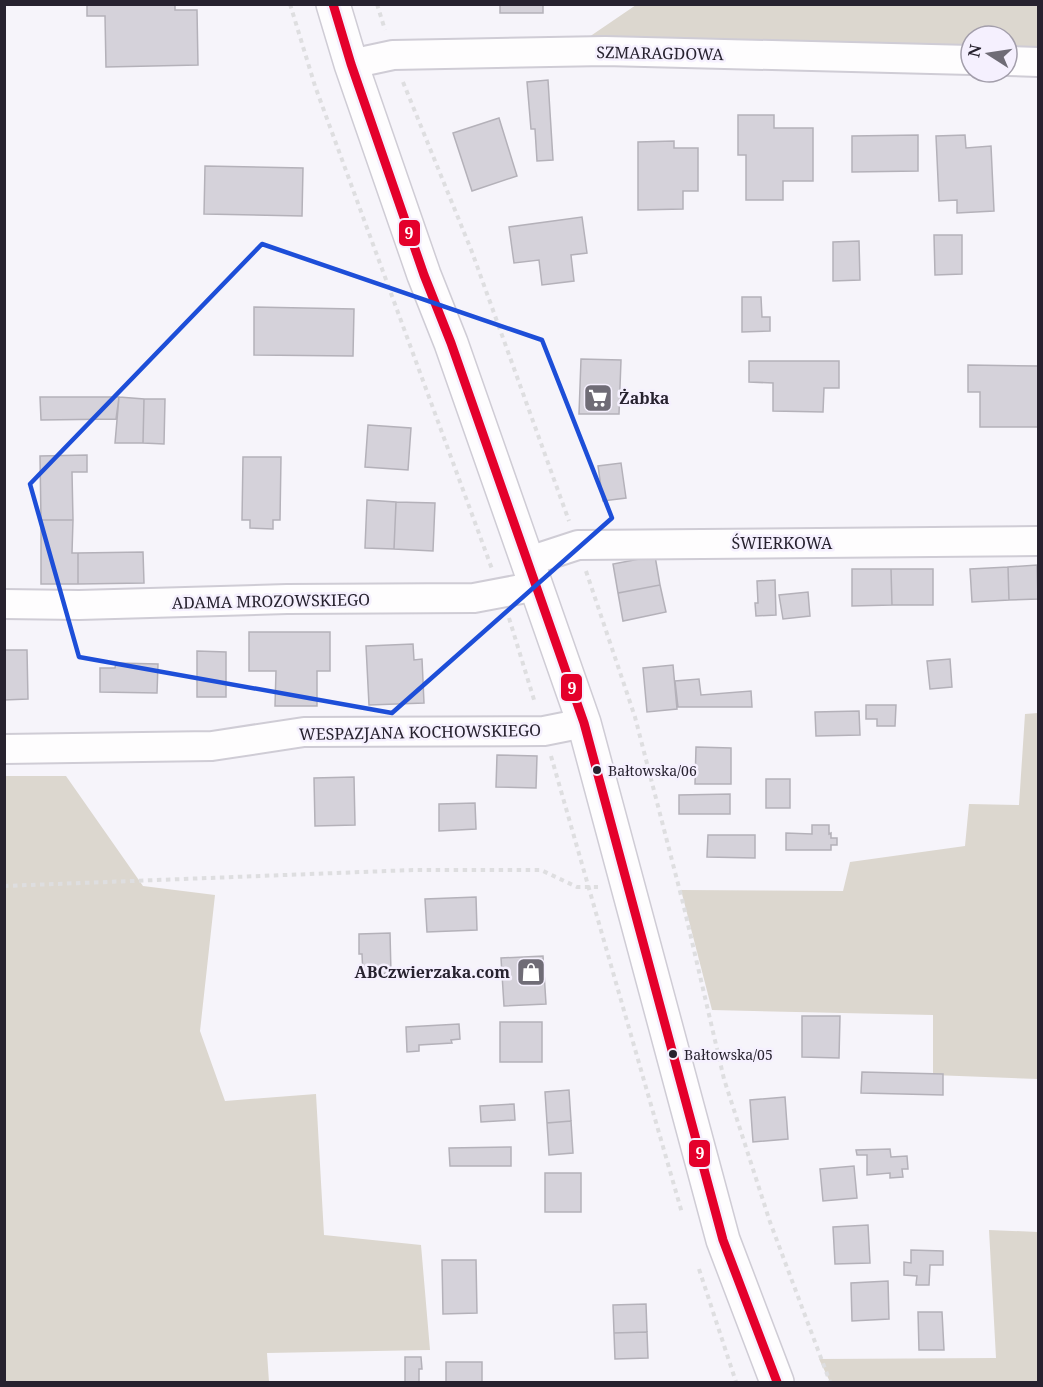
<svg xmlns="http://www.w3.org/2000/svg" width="1043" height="1387" viewBox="0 0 1043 1387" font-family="'Noto Serif',serif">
<rect width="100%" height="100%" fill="#f6f4fa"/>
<path fill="#dcd7cf" d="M636 5H1038V62L1007 61V36H971V60L567 52Z
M1038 713V1079L933 1075V1015L712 1010 681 890 843 891 850 862 965 846 969 804 1019 805 1025 714Z
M5 776H66L143 886 215 895 200 1031 225 1101 316 1094 324 1235 421 1245 430 1350 267 1353 269 1382H5Z
M989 1230 1038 1232V1382H830L819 1359 996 1358Z"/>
<path fill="#d5d2da" stroke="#b4b1b9" stroke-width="1.5" d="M87 4H175V10H197L198 65 106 67 105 16H87Z
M500 4H543V13H500Z
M548 80 553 160 537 161 535 129H531L527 82Z
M738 115H774V128H813V181H783V200H746V155H738Z
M499 118 517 176 472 191 453 133Z
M918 135V171L852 172V136Z
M965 135 966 148 991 146 994 211 957 213V200L939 201 936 136Z
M674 141V148H698V191H683V209L638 210V142Z
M205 166 303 168 302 216 204 214Z
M582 217 587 253 571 255 574 281 542 285 539 260 514 263 509 227Z
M934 235H962V274L935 275Z
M859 241 860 280 833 281V242Z
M742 297H761L762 317H770V331L742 332Z
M254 307 354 309 353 356 254 355Z
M581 359 621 360 619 414H579Z
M749 361H839V388H824L823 412 773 411V383L749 382Z
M968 365 1038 366V427H980V392H968Z
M40 397H119L116 419 41 420Z
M119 397 144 399 143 443H115Z
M144 399H165L164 444 143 443Z
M368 425 411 428 408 470 365 467Z
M87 455V472H72L73 520H41L40 456Z
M243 457H281L280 520H273V529L250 528V520H242Z
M621 463 626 498 603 501 598 466Z
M367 500 396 502 394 549 365 548Z
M396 502 435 503 433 551 394 549Z
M41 520H73L72 553H78V584H41Z
M143 552 144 583 78 584V553Z
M655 556 660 585 618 593 613 564Z
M1037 565 1038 599 1009 600 1008 567Z
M1008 567 1009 600 972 602 970 569Z
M852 569H891L892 605 852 606Z
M891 569H933V605H892Z
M775 580 776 615 756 616 755 603H758L757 581Z
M660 585 666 612 623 621 618 593Z
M808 592 810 616 783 619 779 595Z
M249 632H330V671H317V706H275L276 671H249Z
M413 644 414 660 422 659 424 703 369 705 366 646Z
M4 650H27L28 699 4 700Z
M197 651 226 652V697H197Z
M950 659 952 687 930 689 927 661Z
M116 663 158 664 157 693 100 692V668H115Z
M673 665 677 709 647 712 643 668Z
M699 679 701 695 751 691 752 707H678L675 681Z
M866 705H896L895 726H877V719H866Z
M859 711 860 735 816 736 815 712Z
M696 747 731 748V784H695Z
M497 755 537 756 536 788 496 787Z
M354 777 355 825 315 826 314 778Z
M766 779H790V808H766Z
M730 794V814H679V795Z
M475 803 476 829 439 831V804Z
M812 825H829V834L831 833V838H837V845H831V850H786V833L812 834Z
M708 835H755V858L707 857Z
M476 897 477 930 427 932 425 899Z
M390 933 391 973 363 975 362 954H359V934Z
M543 956 546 1004 504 1006 501 958Z
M802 1016H840L839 1058 802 1057Z
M500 1022H542V1062H500Z
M459 1024 460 1039 451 1040 452 1043 419 1045V1051L407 1052 406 1027Z
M862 1072 943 1074V1095L861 1093Z
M569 1090 571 1121 547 1123 545 1092Z
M785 1097 788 1139 753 1142 750 1100Z
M514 1104 515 1120 481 1122 480 1106Z
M571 1121 573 1153 549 1155 547 1123Z
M511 1147V1166H450L449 1148Z
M890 1149 891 1157 907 1156 908 1169H902L903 1177 890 1178V1173L867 1175V1155H857L856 1150Z
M854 1166 857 1198 823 1201 820 1169Z
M545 1173H581V1212H545Z
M868 1225 870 1263 835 1264 833 1227Z
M911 1250 943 1251V1265H930L929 1285H916L917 1276 904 1275V1262L911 1263Z
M442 1260H476L477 1313 443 1314Z
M888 1281 889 1319 852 1321 851 1283Z
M646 1304 647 1332 614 1333 613 1305Z
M918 1312H942L944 1350H919Z
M647 1332 648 1358 615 1359 614 1333Z
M405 1357H421L422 1369H419V1382H405Z
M446 1362H482V1382H446Z"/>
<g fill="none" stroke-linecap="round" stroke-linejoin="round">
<g stroke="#cfccd5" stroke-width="32">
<path id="minor" d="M1007 61 1038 62
M351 64 393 55 605 51 971 60
M529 561 578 545 1038 541
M4 604 79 605 287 599 474 598 537 586
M4 749 212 746 304 732 544 731 584 723"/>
</g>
<g stroke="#cfccd5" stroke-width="36">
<path id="secondary" d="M333 4 351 64 424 275 451 343 584 723 723 1240 777 1382"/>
</g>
<path stroke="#dedee0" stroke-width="4" stroke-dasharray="4.5 4.5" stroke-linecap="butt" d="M290 4 315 86 492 569
M377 4 385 30
M403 82 472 252 569 521
M586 571 635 717 683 903 724 1079 770 1222 830 1382
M509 618 535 703
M551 756 682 1213
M4 886 413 870H541L577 887H598
M699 1269 736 1382"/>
<use href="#minor" stroke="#fefdfe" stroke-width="28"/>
<use href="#secondary" stroke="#fefdfe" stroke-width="33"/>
<g stroke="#f5f0fe" stroke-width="14">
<path id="bus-1" d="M333 4 351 64 424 275 451 343 584 723 723 1240 777 1382"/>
</g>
<use href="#bus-1" stroke="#e4002b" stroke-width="9"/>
</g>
<path fill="none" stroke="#1d4ed8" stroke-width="4.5" stroke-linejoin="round" d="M262 244 542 340 612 518 392 713 79 657 30 484Z"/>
<defs>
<g id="supermarket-square" transform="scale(1.5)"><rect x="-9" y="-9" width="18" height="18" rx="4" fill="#6f6c76" stroke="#f5f0fe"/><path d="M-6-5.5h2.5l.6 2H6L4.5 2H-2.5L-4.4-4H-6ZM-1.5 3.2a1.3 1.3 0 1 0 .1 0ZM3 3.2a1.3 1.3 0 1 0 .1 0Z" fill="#fff"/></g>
<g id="shop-square" transform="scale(1.5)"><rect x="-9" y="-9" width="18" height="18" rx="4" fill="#6f6c76" stroke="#f5f0fe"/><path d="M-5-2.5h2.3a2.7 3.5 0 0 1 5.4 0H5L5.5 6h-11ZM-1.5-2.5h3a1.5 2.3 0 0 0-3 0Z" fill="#fff"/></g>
</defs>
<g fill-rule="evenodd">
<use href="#supermarket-square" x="598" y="398"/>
<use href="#shop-square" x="531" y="972"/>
</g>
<g fill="#27222f" stroke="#f5f0fe" stroke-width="2">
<circle cx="597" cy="770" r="5"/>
<circle cx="673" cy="1054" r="5"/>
</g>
<g text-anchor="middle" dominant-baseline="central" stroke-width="5" stroke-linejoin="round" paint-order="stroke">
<g font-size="14" fill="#27222f" stroke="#f5f0fe" text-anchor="start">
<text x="608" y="770">Bałtowska/06</text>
<text x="684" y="1054">Bałtowska/05</text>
</g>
<g font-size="16" fill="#27222f" stroke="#f5f0fe">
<text transform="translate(660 53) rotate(1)">SZMARAGDOWA</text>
<text x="782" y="543">ŚWIERKOWA</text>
<text transform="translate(271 601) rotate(-1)">ADAMA MROZOWSKIEGO</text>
<text transform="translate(420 732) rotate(-1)">WESPAZJANA KOCHOWSKIEGO</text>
</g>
<g font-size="16" font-weight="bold" fill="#27222f" stroke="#f5f0fe" text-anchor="start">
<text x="619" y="398">Żabka</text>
<text x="510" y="972" text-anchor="end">ABCzwierzaka.com</text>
</g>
</g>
<g stroke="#f5f0fe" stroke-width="2">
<rect x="398" y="219" width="23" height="28" rx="6" fill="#e4002b"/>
<rect x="560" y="673" width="23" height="29" rx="6" fill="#e4002b"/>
<rect x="688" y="1139" width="23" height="29" rx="6" fill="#e4002b"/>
</g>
<g font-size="16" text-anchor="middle" font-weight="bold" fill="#fff">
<text x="409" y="239">9</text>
<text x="572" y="694">9</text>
<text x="700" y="1159">9</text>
</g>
<rect width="1043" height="1387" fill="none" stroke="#27222f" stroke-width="12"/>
<g transform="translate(989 54) rotate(282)"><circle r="28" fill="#f5f0fe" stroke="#a39eab" stroke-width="1.5"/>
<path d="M0-4.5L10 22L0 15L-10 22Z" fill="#6f6c76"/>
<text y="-9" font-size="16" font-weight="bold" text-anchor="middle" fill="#27222f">N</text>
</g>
</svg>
